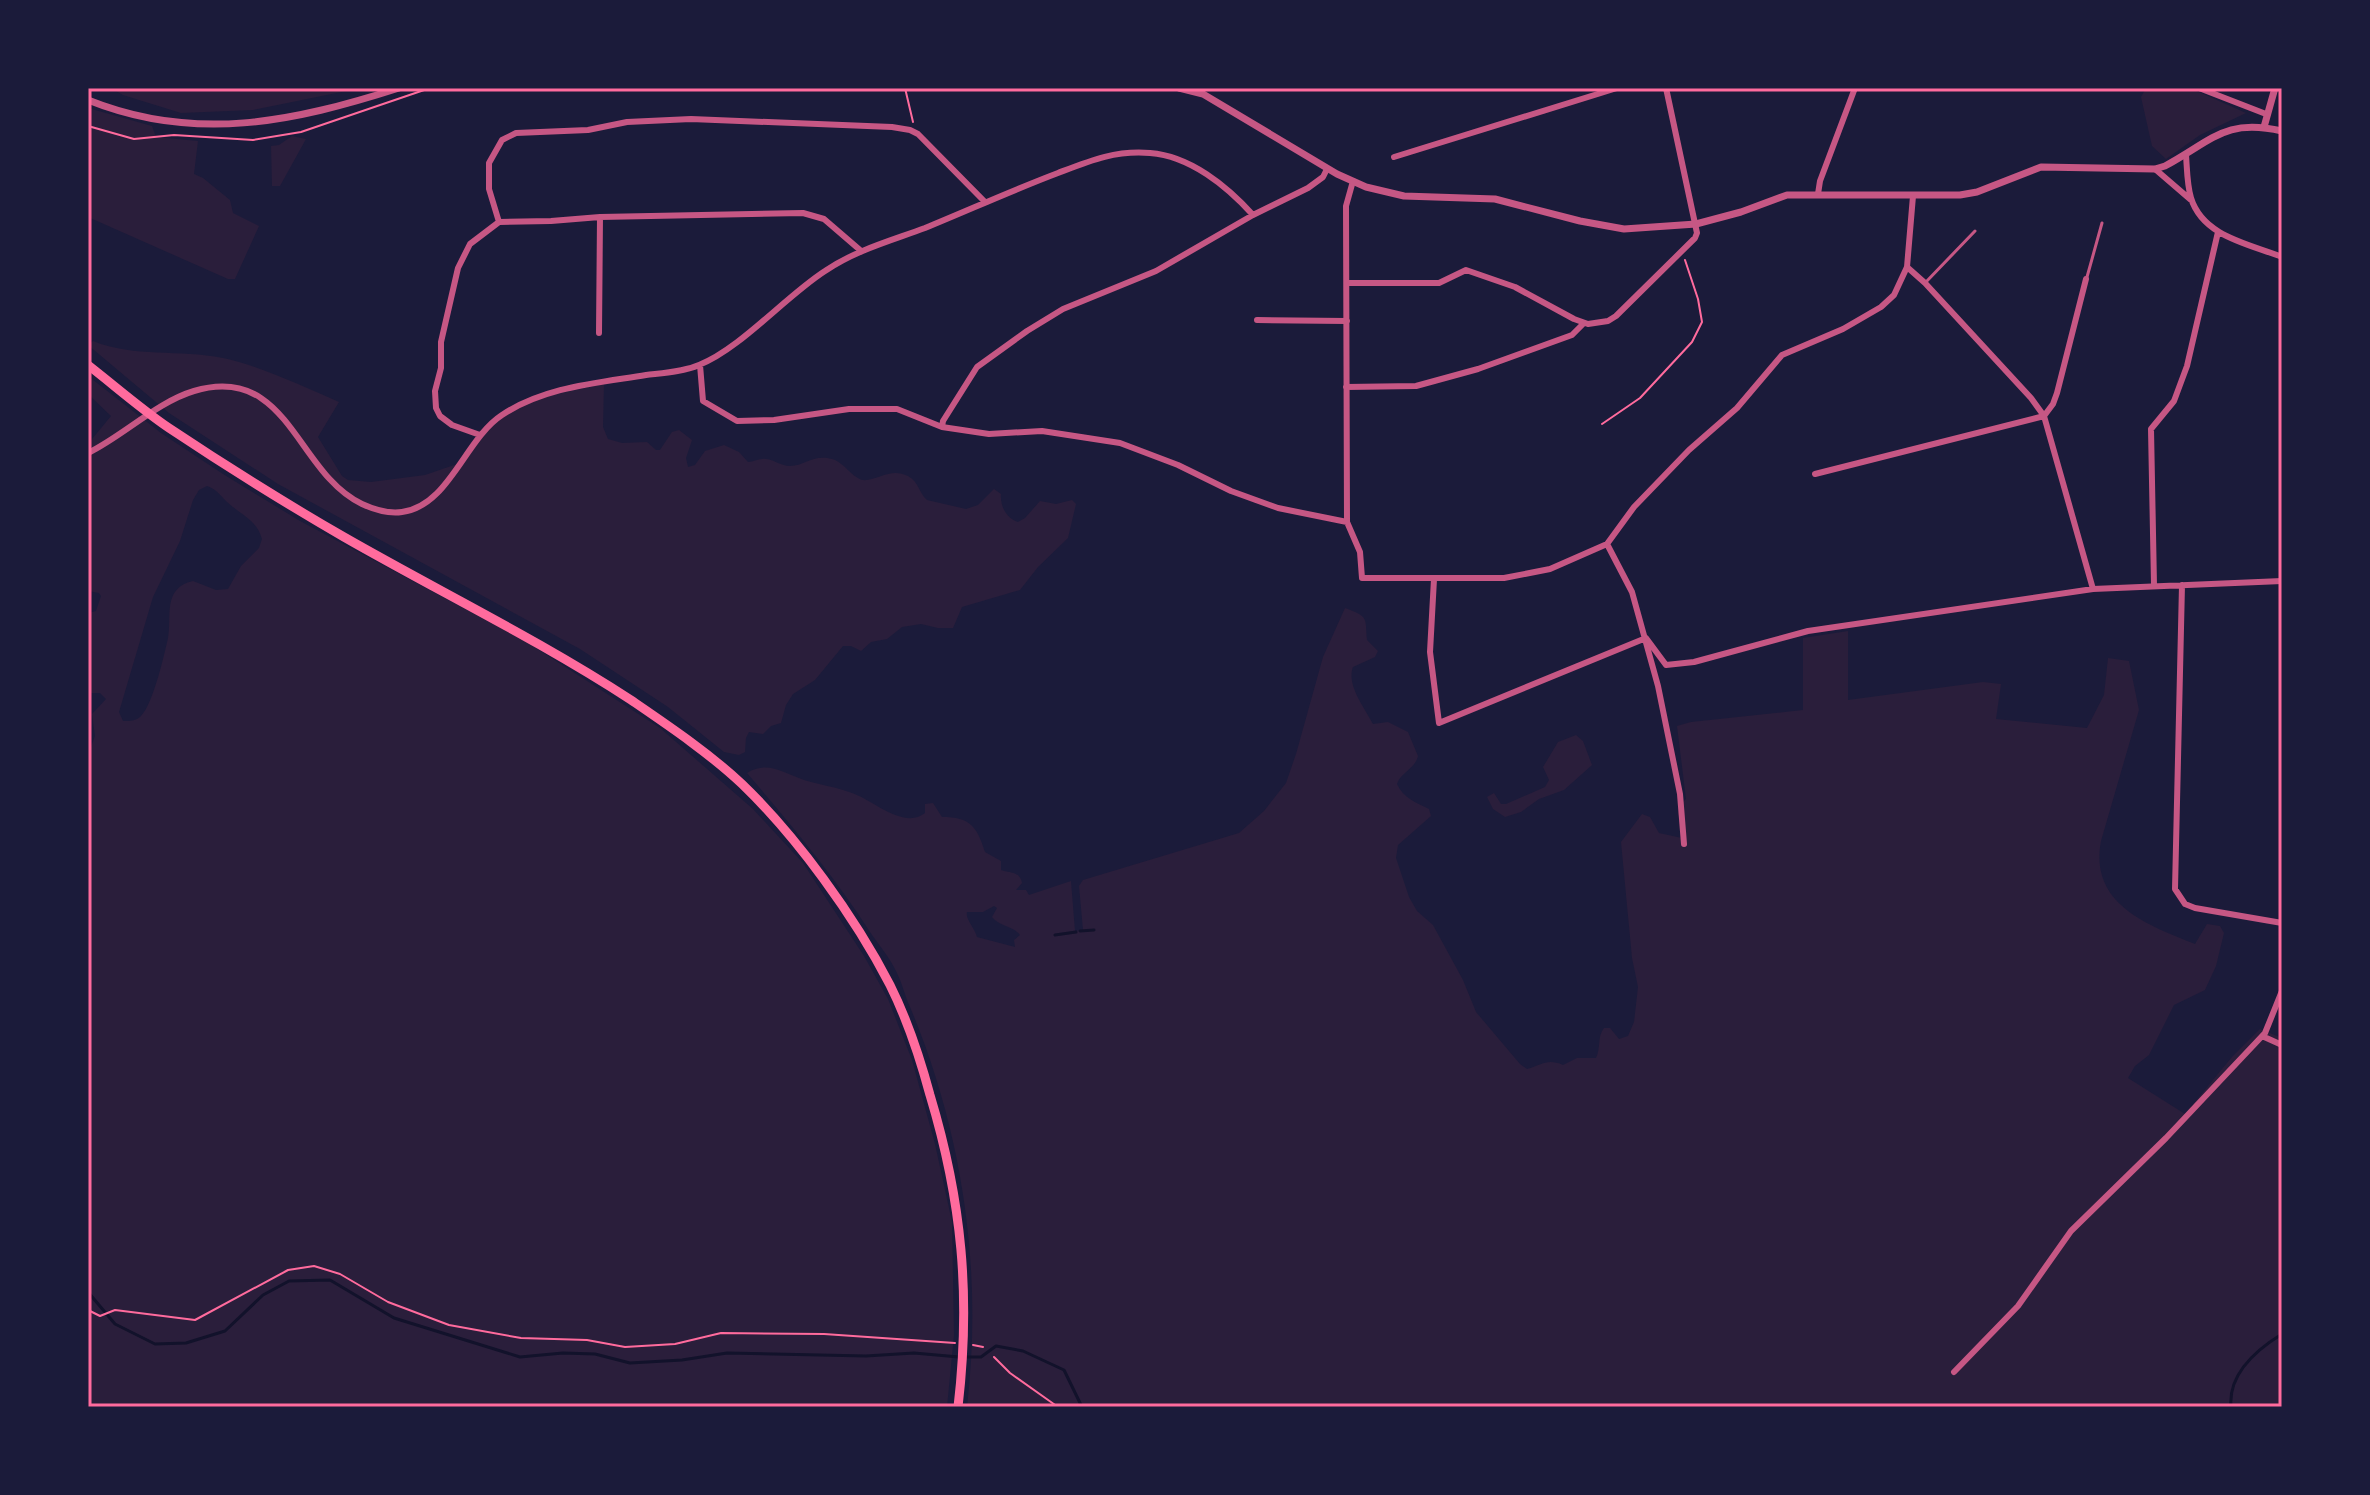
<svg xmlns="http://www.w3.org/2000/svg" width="2370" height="1495" viewBox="0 0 2370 1495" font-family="Bitter,serif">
<rect width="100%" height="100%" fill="#1b1b3a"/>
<path fill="#2a1e3b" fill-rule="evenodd" d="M111 88H361L253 110 181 113 123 95Z
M2146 88H2190L2246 113 2200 135 2166 159 2152 146 2141 97Z
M88 108 152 126 156 137 198 141 194 174 203 178 230 200 233 213 259 226 235 279H228L88 217Z
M292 136 306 139 280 186H272L271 146 279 145Z
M93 341C135 358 179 349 223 358 258 365 305 387 339 402L318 437 342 476 348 480 371 482 425 475 463 462 491 425 519 407 538 398 604 384 603 427 608 439 622 443 647 442 656 450H660L672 432 679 430 692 440 686 458 688 467 695 465 705 451 724 445 739 452 748 462C754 462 760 458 766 459 775 460 781 466 790 466 805 466 813 454 832 459 846 463 854 482 867 480 881 478 892 468 908 476 919 482 919 493 927 500L966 509 978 505 994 489 1001 494C1000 506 1006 518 1018 522L1025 518 1040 501 1056 504 1072 500 1076 504 1068 538 1038 567 1020 590 962 607 953 628H938L921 624 902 627 887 639 871 642 861 651 851 646H843L815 680 793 694 786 705 781 723 771 726 763 734 749 732 746 738 745 752 739 755 724 752 668 707 580 649 278 484 169 413 88 345Z
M88 376 161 433 223 474 300 521 525 641 660 728 753 809 803 863 864 956 888 999 912 1060 935 1144 952 1222 954 1335 947 1407H88V755L95 736 92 714 106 699 100 693H88V613L96 611 101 596 99 593 88 591V444L111 416 88 394ZM207 486C216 489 220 495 227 502 241 515 256 519 262 539L259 548 241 566 228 589 216 590 193 581C162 588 172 617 168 638 164 656 153 704 141 716 136 721 130 721 123 721L119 712 153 597 180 541 193 500 199 490Z
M1345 608C1369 617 1365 617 1367 640L1378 651 1375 657 1353 667C1346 685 1365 708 1373 724L1388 722 1408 732 1418 756C1415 769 1401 772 1397 784 1403 798 1417 803 1429 809L1431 816 1398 845 1396 858 1409 897 1417 911 1433 925 1463 980 1476 1012 1520 1064 1527 1069C1542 1065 1547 1058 1563 1065L1577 1058H1596C1601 1048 1597 1037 1604 1028H1610L1619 1039 1628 1036 1634 1022 1638 987 1632 958 1621 842 1642 814 1650 817 1659 833 1682 838 1684 825 1678 814 1680 805 1686 799 1677 726 1691 722 1803 710V638L1848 631V700L1983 682 2001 684 1996 719 2087 728 2104 695 2108 658 2129 661 2139 710 2101 841C2089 904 2147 925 2195 944L2207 924 2220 926 2224 933 2216 966 2205 990 2174 1005 2149 1055 2135 1066 2128 1078 2185 1114 2232 1057 2260 1029 2282 1038V1407H967C983 1271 963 1133 910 1007 905 996 902 983 897 973 890 958 879 945 870 932 833 874 791 825 747 773 767 760 784 773 804 780 820 785 837 787 852 793 873 800 904 830 925 813V804L933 803 942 817C971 817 977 827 985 852L1001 861V870C1009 873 1020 871 1022 883L1016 890H1026L1029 895 1071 881 1075 931 1083 930 1079 886 1083 880 1239 833 1264 811 1286 783 1296 754 1323 657ZM994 906 997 908 992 917C1000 927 1012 925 1020 935L1014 940 1015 947 977 937C975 928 965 919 967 912H983Z
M1576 735 1583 741 1592 765 1564 790 1539 799 1521 812 1505 817 1493 809 1487 797 1494 793 1501 804H1506L1545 787 1549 780 1543 767 1558 742Z"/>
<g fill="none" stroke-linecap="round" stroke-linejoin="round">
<path stroke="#12122b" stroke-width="3" d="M1080 931 1094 930
M1055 935 1076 932
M88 1292 115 1324 155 1344 186 1343 225 1331 263 1295 289 1281 330 1280 394 1318 520 1357 563 1353 595 1354 630 1363 682 1360 727 1353 866 1356 914 1353 959 1357
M966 1357H981L996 1346 1023 1351 1064 1370 1082 1407
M2231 1407C2228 1374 2256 1350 2282 1334"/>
<path stroke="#ff6b9d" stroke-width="2" d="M905 88 913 122
M88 126 134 139 174 135 253 140 301 132 430 88
M1602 424 1640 398 1692 342 1702 322 1698 299 1685 260
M88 1310 100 1316 115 1310 195 1320 288 1270 314 1266 340 1274 388 1302 449 1325 521 1338 587 1340 625 1347 675 1344 721 1333 824 1334 955 1343
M973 1345 983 1347
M994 1357 1010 1373 1058 1407"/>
<path stroke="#c65784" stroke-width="3" d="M2087 277 2102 223
M1925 283 1975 231"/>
<path stroke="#c65784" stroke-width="6" d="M2199 88 2266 114
M2186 155C2187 168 2187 185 2191 198 2203 237 2250 244 2282 257
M1394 157 1617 88
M2155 169 2191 200
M1353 181 1346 206 1347 522 1360 552 1362 578H1504L1550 569 1607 544 1634 507 1689 450 1737 408 1782 355 1843 329 1881 307 1894 295 1907 267 1913 196
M1818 194 1820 181 1855 88
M499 222 489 189V163L502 140 516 133 588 130 627 122 691 119 892 127 910 130 918 134 985 202
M1907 267 1925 283 2031 398 2044 416 2093 589
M1347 283H1439L1466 270 1515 287 1574 319 1588 324 1608 321 1616 316 1695 238 1697 233 1666 88
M1257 320 1347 321
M599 333 600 217
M700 365 703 401 737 421 774 420 849 409H897L942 427 989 434 1042 431 1120 443 1178 465 1231 491 1278 508 1347 522
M1346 387 1416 386 1478 369 1572 335 1584 323
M942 427 943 421 977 367 1027 331 1063 309 1156 271 1253 215 1308 188 1323 177 1327 169
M480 435 452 425 440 416 436 408 435 391 441 368V342L458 268 470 244 499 222 551 221 600 217 803 213 824 219 860 250
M88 453C123 436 157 402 194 391 289 363 296 473 362 504 375 510 388 514 402 512 449 506 465 439 502 415 544 387 597 383 646 375 663 373 683 372 699 365 740 349 786 296 825 271 856 250 890 241 925 228 969 210 1013 190 1058 173 1089 161 1115 150 1150 153 1190 156 1227 186 1253 215
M1815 474 2044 416 2053 404 2057 393 2086 279
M1607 544 1632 592 1658 686 1680 794 1684 844
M1434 579 1430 652 1439 723 1646 638 1666 665 1694 662 1808 631 2093 589 2282 581
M2154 585 2151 429 2174 401 2187 366 2218 232
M2182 585 2175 889 2185 904 2195 908 2282 923
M2262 1036 2282 1045
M1954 1372 2018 1306 2071 1231 2166 1138 2265 1033 2282 991"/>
<path stroke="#c65784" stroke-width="7" d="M1179 88 1203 94 1337 174 1366 187 1404 196 1495 199 1580 221 1624 229 1696 224 1741 212 1787 195H1960L1977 192 2041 167 2155 169 2165 166C2213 140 2225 118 2282 131
M88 100C195 143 293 122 399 88
M2264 127 2275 88"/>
<path stroke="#ff6b9d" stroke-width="9" d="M88 365C115 386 141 409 169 428 226 466 285 503 344 537 440 592 539 640 631 700 669 726 709 753 742 784 797 837 855 917 890 985 907 1019 920 1058 930 1095 962 1201 971 1296 958 1407"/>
</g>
<rect width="2370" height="1495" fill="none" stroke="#1b1b3a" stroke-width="180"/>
<rect x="90" y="90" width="2190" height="1315" fill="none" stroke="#ff6b9d" stroke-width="3"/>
</svg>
